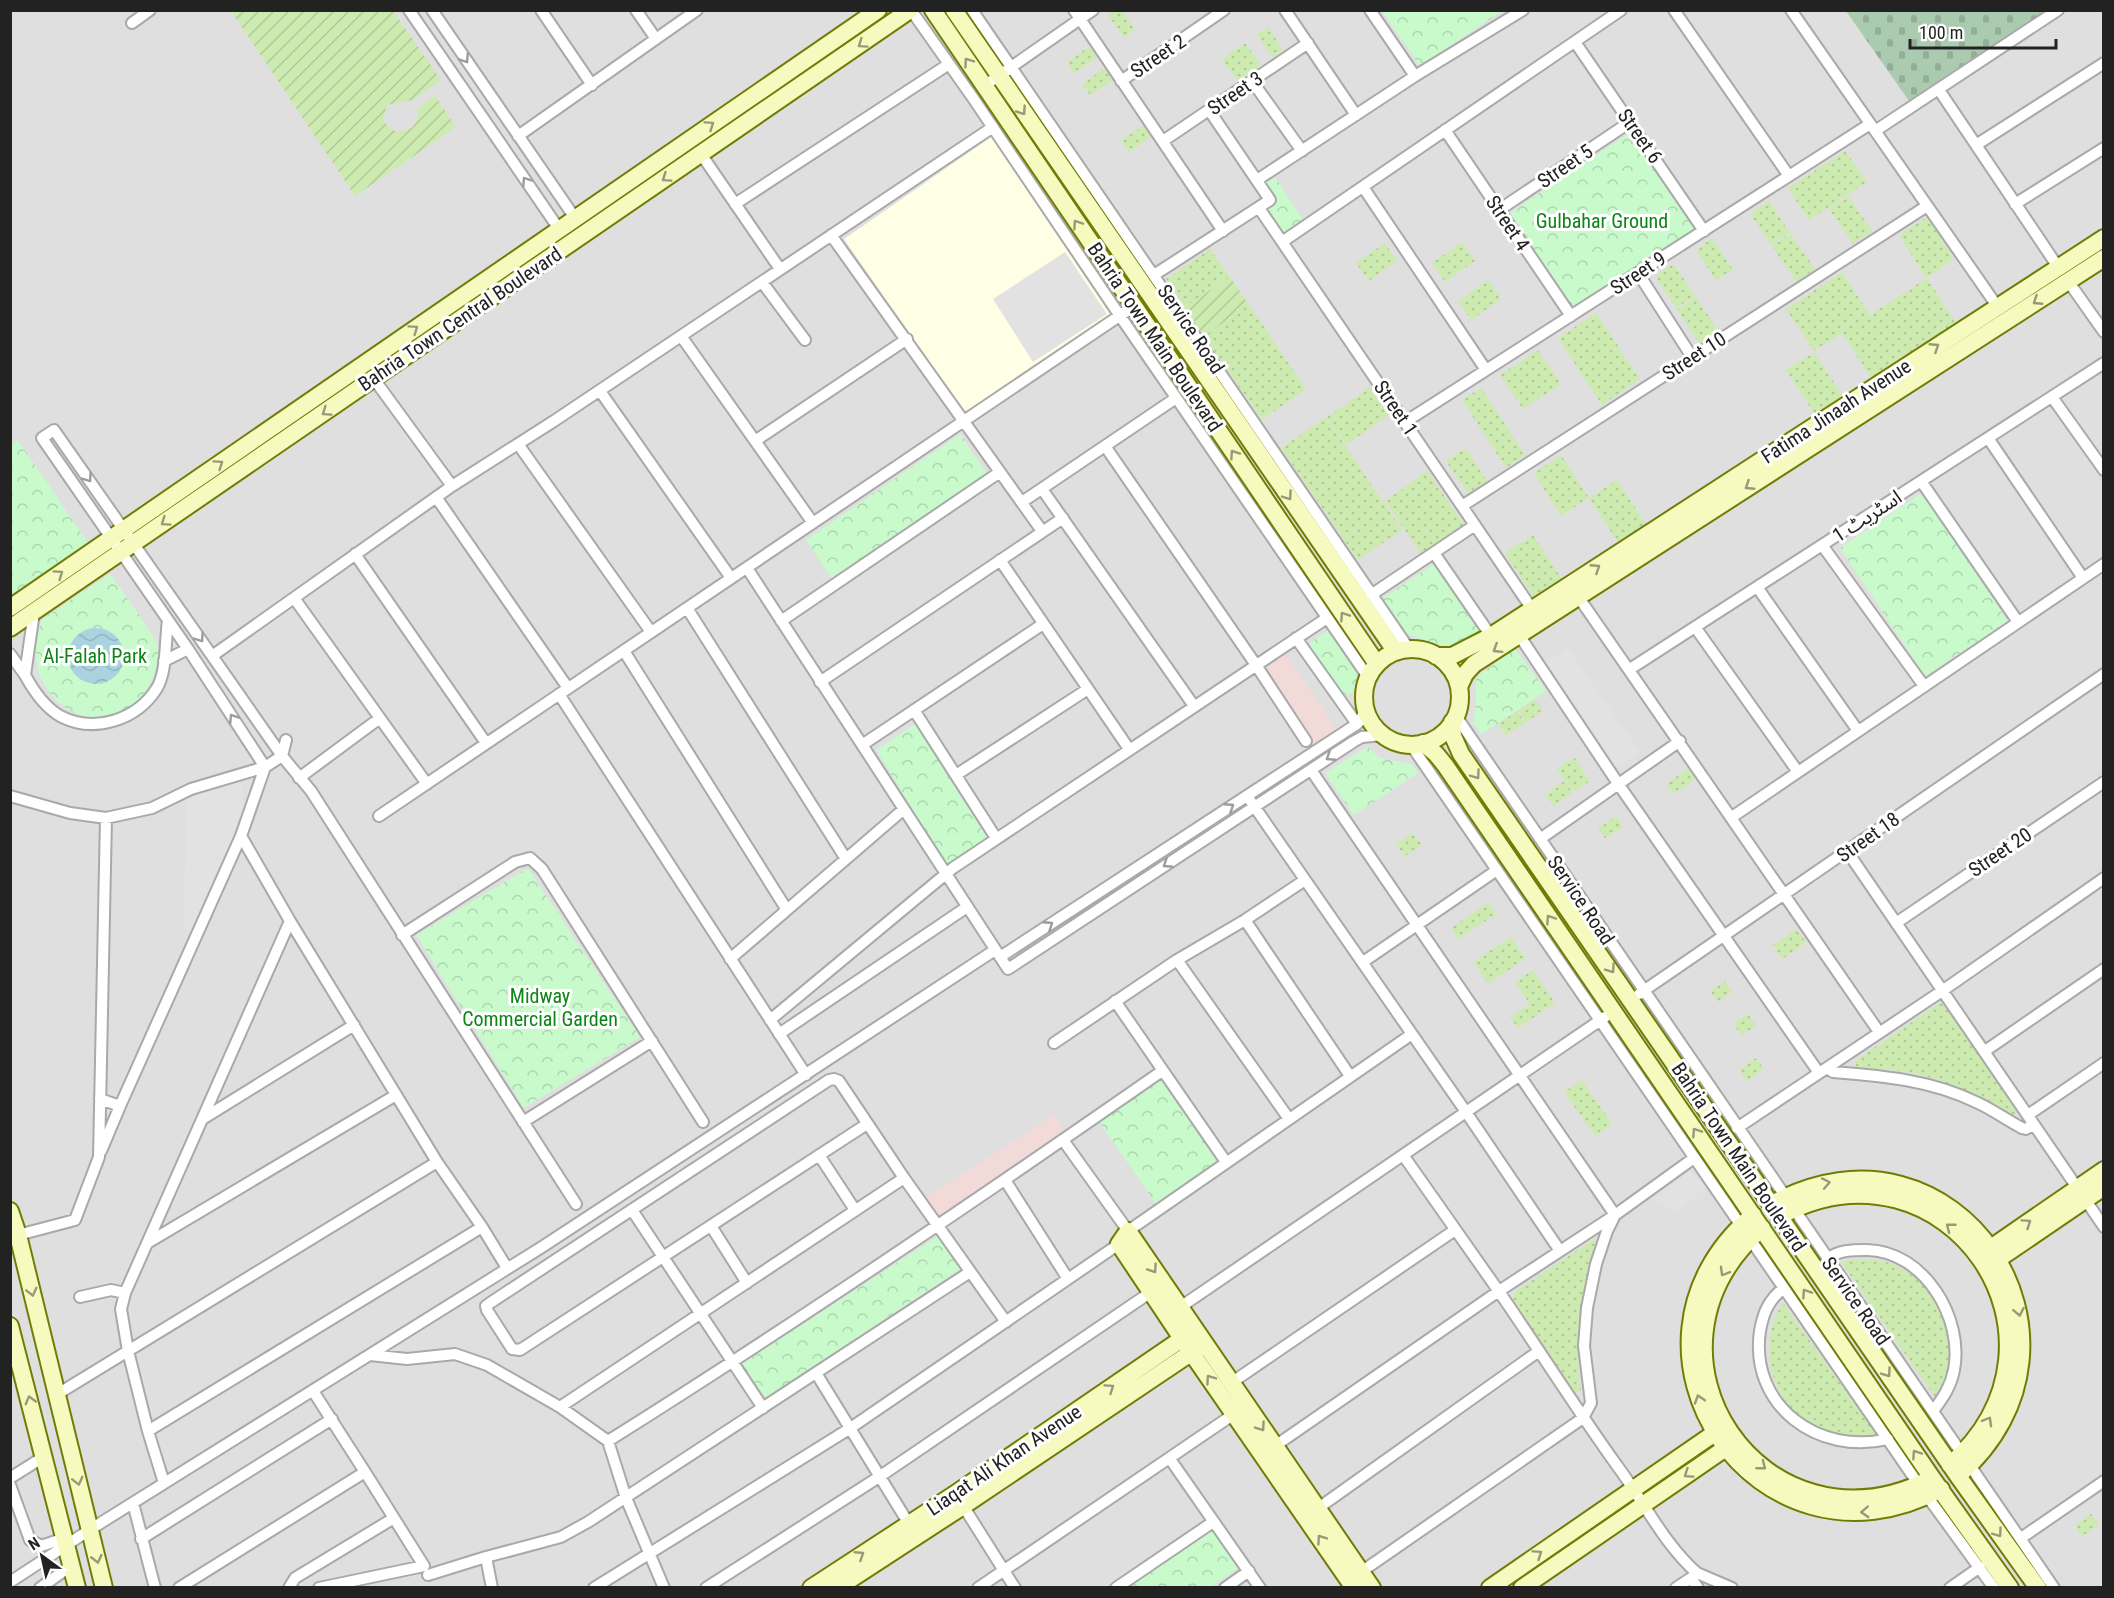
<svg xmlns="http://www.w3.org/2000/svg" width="2114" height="1598" viewBox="0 0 2114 1598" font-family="'Roboto Condensed','Noto Sans Arabic',sans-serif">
<defs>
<pattern id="grass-dots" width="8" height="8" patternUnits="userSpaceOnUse" patternTransform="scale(1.5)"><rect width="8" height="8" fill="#cdebb0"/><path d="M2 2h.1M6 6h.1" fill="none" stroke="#b0c997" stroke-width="1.8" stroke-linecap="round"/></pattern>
<pattern id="cemetery-stones" width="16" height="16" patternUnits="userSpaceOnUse" patternTransform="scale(1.5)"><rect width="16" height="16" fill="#aacbaf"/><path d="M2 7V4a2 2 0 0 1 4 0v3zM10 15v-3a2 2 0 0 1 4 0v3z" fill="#92ae96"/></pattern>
<pattern id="park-crowns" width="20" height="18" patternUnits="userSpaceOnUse" patternTransform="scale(1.5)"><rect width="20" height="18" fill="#c8facc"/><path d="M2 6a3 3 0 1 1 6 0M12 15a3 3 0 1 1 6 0" fill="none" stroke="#acd6af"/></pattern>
<pattern id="garden-furrows" width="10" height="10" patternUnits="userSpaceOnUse" patternTransform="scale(1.5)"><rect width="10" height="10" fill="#cdebb0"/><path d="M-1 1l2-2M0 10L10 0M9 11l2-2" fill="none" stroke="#b0c997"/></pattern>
<pattern id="water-waves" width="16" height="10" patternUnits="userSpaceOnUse" patternTransform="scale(1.5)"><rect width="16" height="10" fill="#aad3df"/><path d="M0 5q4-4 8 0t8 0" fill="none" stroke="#92b5bf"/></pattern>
</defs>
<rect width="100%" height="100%" fill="#f2efe9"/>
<path fill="#e0dfdf" d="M11 11H2103V1587L11 1588Z"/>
<path fill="#f2dad9" d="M1284 652 1337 729 1313 744 1262 667Z
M1054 1115 1064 1130 938 1217 925 1198Z"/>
<path fill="#ffffe5" d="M994 135 1113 313 965 413 844 239Z"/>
<path fill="url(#grass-dots)" d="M1115 10 1123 11 1135 30 1124 38 1108 15Z
M1268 27 1283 50 1272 57 1257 35Z
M1245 43 1261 65 1238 81 1222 59Z
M1090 46 1097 57 1074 73 1067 62Z
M1105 68 1113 80 1090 95 1082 84Z
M1144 125 1152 136 1129 152 1121 140Z
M1845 151 1867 182 1809 220 1788 188Z
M1848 196 1872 231 1853 244 1829 209Z
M1769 201 1790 233 1771 245 1750 214Z
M1927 217 1954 259 1926 278 1899 235Z
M1791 234 1815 269 1796 282 1772 246Z
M1712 238 1733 270 1716 280 1696 250Z
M1462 242 1475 261 1445 282 1432 263Z
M1385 243 1397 261 1369 281 1356 263Z
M1210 249 1230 277 1185 307 1166 279Z
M1674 264 1695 296 1676 308 1655 276Z
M1842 272 1870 315 1927 278 1956 324 1872 379 1842 333 1855 325 1814 351 1786 309Z
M1488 280 1501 299 1471 320 1458 301Z
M1696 297 1719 332 1700 345 1677 309Z
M1249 305 1306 389 1262 420 1204 336Z
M1596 313 1618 346 1610 352 1618 347 1640 379 1602 405 1558 338Z
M1538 350 1561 384 1523 409 1500 375Z
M1814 352 1844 398 1816 416 1786 370Z
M1370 387 1389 415 1346 445 1327 417Z
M1481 388 1525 455 1506 468 1462 400Z
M1326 417 1402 530 1358 560 1281 448Z
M1466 448 1487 481 1468 493 1446 461Z
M1561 455 1589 498 1561 516 1534 473Z
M1427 471 1466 527 1423 557 1385 501Z
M1617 480 1647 526 1619 544 1589 498Z
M1533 535 1563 581 1535 599 1505 553Z
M1535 699 1543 711 1526 722 1518 711Z
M1517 711 1525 723 1506 735 1498 724Z
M1574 757 1590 781 1572 792 1557 769Z
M1689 768 1696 779 1673 794 1666 784Z
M1564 781 1572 793 1553 806 1545 794Z
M1616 816 1623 827 1605 838 1598 828Z
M1413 833 1422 845 1405 856 1396 844Z
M1488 903 1496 914 1458 939 1451 928Z
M1797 929 1806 943 1782 959 1773 945Z
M1511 937 1525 959 1488 984 1473 962Z
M1533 970 1555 1003 1518 1028 1510 1017 1530 1004 1515 982Z
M1725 981 1732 992 1718 1002 1710 991Z
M1944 1000 2018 1113 2014 1115C1979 1095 1943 1078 1902 1071 1887 1069 1871 1070 1856 1067L1855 1061Z
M1748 1014 1756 1026 1741 1035 1734 1024Z
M1756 1058 1764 1069 1747 1081 1739 1070Z
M1582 1080 1612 1124 1595 1136 1564 1092Z
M1594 1239 1597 1245C1583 1296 1573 1336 1581 1390L1575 1393 1529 1326 1512 1298 1516 1291Z
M1851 1259C1862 1259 1873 1259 1883 1261 1925 1271 1952 1314 1950 1355 1949 1371 1946 1385 1935 1397L1841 1262Z
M1783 1303 1877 1435 1872 1438C1858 1437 1839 1438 1826 1433 1775 1413 1752 1349 1783 1303Z
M2091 1514 2099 1525 2082 1536 2075 1525Z"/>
<path fill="url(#cemetery-stones)" d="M1846 11H2045L1909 101Z"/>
<path fill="url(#park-crowns)" d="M1382 11H1502L1420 66Z
M1629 133 1695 229 1575 310 1510 213Z
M1275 177 1303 220 1283 233 1267 209 1276 203 1264 184Z
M960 434 987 474 833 580 806 540Z
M18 440 88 543 11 595 10 445Z
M1922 493 2008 621 1925 676 1840 548Z
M1434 564 1480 631 1452 649 1403 633 1380 600Z
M110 574C118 586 156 637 158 646 159 657 156 672 151 682 145 692 138 703 128 710 110 721 80 719 63 706 53 699 42 684 39 673 33 657 37 635 42 619Z
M1330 629 1358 670 1354 691 1348 695 1342 693 1308 644Z
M1515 649 1546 691 1482 734 1473 723 1476 707V677Z
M915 724 987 838 948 866 876 750Z
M1367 747 1380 758 1412 764 1418 773 1354 815 1325 773Z
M528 868 640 1037 524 1108 416 935Z
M1160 1079 1218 1160 1156 1204 1099 1121Z
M938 1236 960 1269 766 1398 740 1365Z
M1212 1531 1239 1568 1210 1587H1129Z"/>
<path fill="url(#garden-furrows)" d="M231 11H393L441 80 413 100 387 105 383 119C391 133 398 133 412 128L418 118V108L435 96 456 127 355 196Z
M1230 277 1249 305 1204 336 1185 307Z"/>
<path fill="#e2e2e2" d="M1065 252 1107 314 1033 362 993 299Z
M1568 648 1640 752 1617 768 1546 663Z
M241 781 244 808 191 934 184 930 186 800 208 790Z
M1688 1170 1706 1187 1678 1212 1652 1200Z"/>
<path fill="url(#water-waves)" d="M68 656a28 28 0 1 1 56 0a28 28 0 1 1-56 0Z"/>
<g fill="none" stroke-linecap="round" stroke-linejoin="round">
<g stroke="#a9a9a9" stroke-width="14">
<path id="street" d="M409 10 559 229
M432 10 575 218
M541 10 592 85
M636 10 656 39
M911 10 973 98 1120 316 1368 677
M972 10 1409 649
M1074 10 1223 231
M1285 10 1356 115
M1370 10 1415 76
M1674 10 1789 176
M1791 10 1997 306
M132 23 150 10
M1575 42 1704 231
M1121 81 1224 10
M1252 81 1302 151
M984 86 1093 10
M1939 90 2058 267
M1445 130 1571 316
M1875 131 2058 10
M518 136 697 10
M1163 141 1308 43
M1976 145 2104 63
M701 154 780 269
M1257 180 1415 76 1523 10
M1363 187 1486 370
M735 204 949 64
M2015 204 2104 148
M1259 208 1532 609
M1499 210 1630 122
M831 235 1042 531
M1282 242 1621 10
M1638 273 1692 357
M1154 275 1270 200 1209 110
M2068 281 2104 332
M762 282 805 340
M681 336 813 523
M374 379 452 486
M600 391 731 578
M2052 397 2104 470
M1405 422 1870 124
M1988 438 2083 578
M755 441 907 339
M518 444 651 632
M1105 446 1256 665 1306 741
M1921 481 2018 622
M1042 489 1194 706
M436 497 568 688
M1022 502 1176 398
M1462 506 1927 206
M1822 545 1924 686
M1434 553 1491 636
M355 554 486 743
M1000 560 1129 749
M747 568 1008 969 1353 742 1362 737 1382 735
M1757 587 1858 731
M1575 592 1879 1032
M1371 595 1475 525
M294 598 427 784
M687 608 846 859
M34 612 25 675C33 690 45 707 60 716 94 734 137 720 157 688 167 671 165 641 168 620
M781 621 1000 472
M1695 627 1798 772
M1519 635 1619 785 1819 1073
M1296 638 1357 724
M624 651 787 910
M10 654 25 675
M212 656 452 486 554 421 993 127
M164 661 188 649
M1630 669 2104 363
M820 682 1063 518
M559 694 806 1075
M914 710 996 838
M1456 716 2054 1588
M862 745 1043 624
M1411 745 1919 1485 1994 1588
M265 767 188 649 42 438 54 430 282 756 311 791 576 1204
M1311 770 1615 1215 1607 1231 1596 1264 1587 1308 1584 1346 1591 1403 1583 1418 1361 1572
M956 775 1088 689
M299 778 380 718
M10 796 70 813 106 818 152 808 191 789 265 767 282 756 286 740
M1247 796 1466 1112 1560 1251
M379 816 1134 306
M1732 817 2104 564
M241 836 290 921 437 1162
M1540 839 1680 741
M1847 851C1932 977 2019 1101 2104 1227
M1245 920 1350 1076
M290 921 125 1293 121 1309 128 1351 148 1431 482 1227
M1896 923 2104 782
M402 935 515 862 530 858 542 869 703 1122
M1000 957 1357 724 1361 720 1365 708
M730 959 904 809
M1177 960 1289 1119
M1363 962 1497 870
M1639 994 2104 674
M1115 1001 1226 1162
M770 1020 953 868 1327 618
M779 1034 967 907
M1054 1043 1177 960 1245 920 1305 880
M1985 1051 2104 969
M1827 1068 1833 1072C1883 1076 1932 1080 1978 1103 1993 1110 2007 1120 2022 1128L2026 1129 2033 1125
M100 1099 120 1106 241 836 265 767
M2028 1115 2104 1063
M204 1118 354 1025
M523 1122 652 1041
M867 1124 520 1350 512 1349 487 1310 486 1306 490 1303 829 1080 834 1079 839 1081 904 1178 1006 1322
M1737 1128 1942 991 2104 878
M1063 1140 1128 1231 1412 1034
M101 1151 120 1106
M819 1155 855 1210
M1403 1155C1435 1201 1468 1247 1500 1293 1540 1351 1577 1410 1618 1467 1644 1502 1664 1544 1697 1573L1691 1578 1698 1588
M1005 1180 1068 1279
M632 1210 763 1408
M711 1226 747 1283
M18 1235 75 1220 99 1157 106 818
M149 1242 396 1095
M1827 1259C1839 1250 1852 1250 1867 1250 1924 1251 1964 1318 1954 1370 1951 1386 1943 1398 1933 1411
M1784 1288C1769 1299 1763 1313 1760 1331 1749 1406 1819 1456 1888 1439
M80 1297 111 1290 125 1293
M1179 1308 1605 1017
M370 1355 407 1359 455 1354 487 1365 560 1407 608 1441
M816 1373 909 1524
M1231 1383 1455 1230
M56 1395 437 1162 482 1227 507 1268
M560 1407 904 1178
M148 1431 164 1483
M1275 1446 1499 1291 1615 1215 1694 1158
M1170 1459 1260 1588
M10 1478 45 1456
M10 1485 30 1540 41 1546 65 1538
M960 1501 1015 1588
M133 1503 155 1588
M1317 1509 1539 1351
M2021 1538 2104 1481
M141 1539 332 1419
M1697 1573 1732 1588
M428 1575 486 1557
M10 1582 91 1529 542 1247 995 950
M40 1588 72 1565
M179 1588 365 1472 313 1391
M289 1588 295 1578 394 1518
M319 1588 424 1566 365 1472
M492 1588 486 1557 561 1537 588 1522 970 1272
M594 1588 849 1429 1119 1244
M664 1588 626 1498 608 1441C796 1323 980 1198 1162 1071
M706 1588 879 1477 1151 1292
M978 1588 1234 1414
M1116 1588 1213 1522
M1225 1588 1249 1571
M1676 1588 1691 1578
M1950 1588 1980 1567"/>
</g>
<g stroke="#707d05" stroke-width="20">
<path id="secondary" d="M933 10 1377 664
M954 10 1396 652
M10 608 878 10
M10 628 910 10
M1364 697a48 48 0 1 1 96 0a48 48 0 1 1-96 0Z
M1436 656H1452L1491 636 2104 238
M1459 687 1465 674 1474 664 2104 258
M1452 722 1453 736 1461 754 1958 1476 2038 1588
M1423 743 1436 754 1445 765 1932 1478 2010 1588
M1772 1204C1955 1103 2114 1340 1958 1476
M10 1211 18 1235 104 1588
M1753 1215C1596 1348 1758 1587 1941 1489
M1780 1216C1946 1127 2093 1339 1950 1465
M1762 1228C1619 1353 1764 1565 1932 1478
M1982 1254 2104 1170
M1991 1264 2104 1187
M10 1326 77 1588
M811 1588 955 1494 1192 1332
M837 1588 963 1506 1201 1346
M1354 1588 1191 1352 1119 1244 1128 1231 1372 1588
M1490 1588 1722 1428
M1522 1588 1733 1443"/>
</g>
<use href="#street" stroke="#fff" stroke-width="10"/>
<use href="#secondary" stroke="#f7fabf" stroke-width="16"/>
</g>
<defs><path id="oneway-chevron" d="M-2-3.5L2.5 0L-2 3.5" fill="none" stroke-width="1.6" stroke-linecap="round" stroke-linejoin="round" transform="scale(1.5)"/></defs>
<g stroke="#979978">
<use href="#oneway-chevron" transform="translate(862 44) rotate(145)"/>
<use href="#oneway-chevron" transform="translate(968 62) rotate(-125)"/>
<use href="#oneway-chevron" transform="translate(1022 111) rotate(56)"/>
<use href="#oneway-chevron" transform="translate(710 125) rotate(-34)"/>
<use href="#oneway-chevron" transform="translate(666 178) rotate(146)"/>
<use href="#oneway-chevron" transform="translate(1077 224) rotate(-124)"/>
<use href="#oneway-chevron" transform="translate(2037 301) rotate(147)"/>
<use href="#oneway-chevron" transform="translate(414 329) rotate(-35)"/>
<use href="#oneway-chevron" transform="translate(1935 347) rotate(-33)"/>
<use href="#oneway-chevron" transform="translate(326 412) rotate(145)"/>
<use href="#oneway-chevron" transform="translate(1234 454) rotate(-124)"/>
<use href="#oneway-chevron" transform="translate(219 464) rotate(-35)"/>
<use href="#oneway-chevron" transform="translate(1749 486) rotate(147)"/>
<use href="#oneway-chevron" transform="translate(1288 496) rotate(55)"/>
<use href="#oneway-chevron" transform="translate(165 522) rotate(145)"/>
<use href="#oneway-chevron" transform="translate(1596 568) rotate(-33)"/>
<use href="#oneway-chevron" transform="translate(59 574) rotate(-35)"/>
<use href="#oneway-chevron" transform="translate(1344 616) rotate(-124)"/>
<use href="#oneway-chevron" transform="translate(1497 649) rotate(148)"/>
<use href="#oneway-chevron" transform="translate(1476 775) rotate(55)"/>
<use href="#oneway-chevron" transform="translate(1550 919) rotate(-124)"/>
<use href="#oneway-chevron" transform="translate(1611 969) rotate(55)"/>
<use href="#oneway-chevron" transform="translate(1696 1132) rotate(-124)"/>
<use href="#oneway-chevron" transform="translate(1826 1183) rotate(-11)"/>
<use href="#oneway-chevron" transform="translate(2027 1223) rotate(-34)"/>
<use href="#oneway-chevron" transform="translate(1950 1227) rotate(-142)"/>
<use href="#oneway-chevron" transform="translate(1153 1269) rotate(56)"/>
<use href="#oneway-chevron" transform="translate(1724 1272) rotate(120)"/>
<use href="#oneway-chevron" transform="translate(32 1292) rotate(76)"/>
<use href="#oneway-chevron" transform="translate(1806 1293) rotate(-124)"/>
<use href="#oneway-chevron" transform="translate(2019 1312) rotate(79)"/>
<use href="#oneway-chevron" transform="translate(1887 1373) rotate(55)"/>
<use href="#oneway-chevron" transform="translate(1210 1379) rotate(-125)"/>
<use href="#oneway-chevron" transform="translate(1110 1388) rotate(-34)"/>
<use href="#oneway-chevron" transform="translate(1699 1399) rotate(-108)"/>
<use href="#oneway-chevron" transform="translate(30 1400) rotate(-105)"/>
<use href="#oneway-chevron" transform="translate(1988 1421) rotate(-60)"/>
<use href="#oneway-chevron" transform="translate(1261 1427) rotate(55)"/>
<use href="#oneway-chevron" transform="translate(1916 1454) rotate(-124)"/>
<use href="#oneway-chevron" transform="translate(1762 1466) rotate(38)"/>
<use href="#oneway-chevron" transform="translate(1688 1474) rotate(146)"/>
<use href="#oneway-chevron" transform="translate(78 1481) rotate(76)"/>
<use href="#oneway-chevron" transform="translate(1865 1512) rotate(177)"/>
<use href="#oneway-chevron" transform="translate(1998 1533) rotate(54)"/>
<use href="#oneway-chevron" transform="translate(1321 1539) rotate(-125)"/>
<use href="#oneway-chevron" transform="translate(1538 1554) rotate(-34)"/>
<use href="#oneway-chevron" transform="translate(860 1555) rotate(-33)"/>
<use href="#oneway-chevron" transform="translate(97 1559) rotate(77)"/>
</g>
<g stroke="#9c9c9c">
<use href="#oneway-chevron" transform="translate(465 59) rotate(56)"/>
<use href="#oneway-chevron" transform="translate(526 181) rotate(-124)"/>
<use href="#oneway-chevron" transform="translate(88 478) rotate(55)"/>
<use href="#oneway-chevron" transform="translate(200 638) rotate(55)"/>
<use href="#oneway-chevron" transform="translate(233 718) rotate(-123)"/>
<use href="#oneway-chevron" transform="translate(1330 757) rotate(147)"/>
<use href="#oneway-chevron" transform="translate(1230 807) rotate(-33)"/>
<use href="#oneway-chevron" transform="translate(1167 864) rotate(147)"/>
<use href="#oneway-chevron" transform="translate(1049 925) rotate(-33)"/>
</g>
<g text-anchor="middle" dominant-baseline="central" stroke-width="6" stroke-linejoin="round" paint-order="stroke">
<g font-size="20" fill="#222" stroke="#fff">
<text transform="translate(1158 56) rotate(-34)">Street 2</text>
<text transform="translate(1235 93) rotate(-34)">Street 3</text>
<text transform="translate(1640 136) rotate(55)">Street 6</text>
<text transform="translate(1565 166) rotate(-34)">Street 5</text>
<text transform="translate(1508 223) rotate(56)">Street 4</text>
<text transform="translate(1638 273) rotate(-33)">Street 9</text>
<text transform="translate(460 319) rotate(-34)">Bahria Town Central Boulevard</text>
<text transform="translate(1191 329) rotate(56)">Service Road</text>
<text transform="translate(1155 337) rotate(56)">Bahria Town Main Boulevard</text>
<text transform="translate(1694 356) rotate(-33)">Street 10</text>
<text transform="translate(1396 408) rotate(56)">Street 1</text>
<text transform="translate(1836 411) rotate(-33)">Fatima Jinaah Avenue</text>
<text transform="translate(1867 516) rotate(-33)">اسٹریٹ 1</text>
<text transform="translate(1868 837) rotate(-35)">Street 18</text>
<text transform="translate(2000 852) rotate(-34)">Street 20</text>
<text transform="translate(1581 900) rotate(56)">Service Road</text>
<text transform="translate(1739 1157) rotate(56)">Bahria Town Main Boulevard</text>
<text transform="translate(1856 1301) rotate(55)">Service Road</text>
<text transform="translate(1004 1460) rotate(-34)">Liaqat Ali Khan Avenue</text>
</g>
<g font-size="20" fill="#0c8416" stroke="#fff">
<text x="1602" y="221">Gulbahar Ground</text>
<text x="95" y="656">Al-Falah Park</text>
<text x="540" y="996">Midway<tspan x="540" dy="23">Commercial Garden</tspan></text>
</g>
</g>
<rect width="2114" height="1598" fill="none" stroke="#222222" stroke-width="24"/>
<g transform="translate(42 1556) rotate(327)" stroke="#ffffff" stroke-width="4.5" paint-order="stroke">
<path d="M0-4.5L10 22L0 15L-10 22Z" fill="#222222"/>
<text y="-9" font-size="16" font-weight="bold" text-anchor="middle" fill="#222222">N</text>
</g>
<path d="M1910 39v9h146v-9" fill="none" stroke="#222222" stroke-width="3"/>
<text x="1919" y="39" font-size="18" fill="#222222" stroke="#ffffff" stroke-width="4.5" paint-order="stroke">100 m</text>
</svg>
